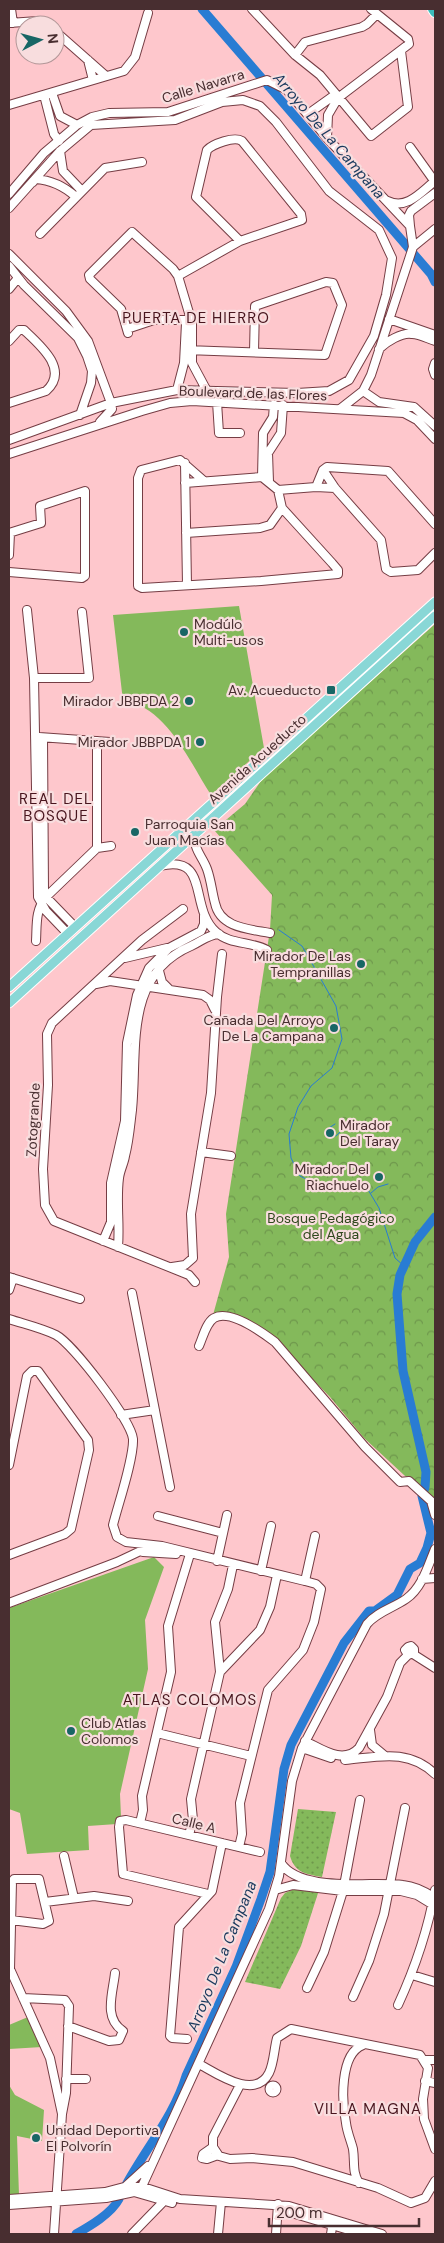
<svg xmlns="http://www.w3.org/2000/svg" width="444" height="2243" viewBox="0 0 444 2243" font-family="'DM Sans',sans-serif">
<defs>
<pattern id="forest-crowns" width="20" height="18" patternUnits="userSpaceOnUse" patternTransform="scale(1.25)"><rect width="20" height="18" fill="#84b95b"/><path d="M2 6a3 3 0 1 1 6 0M12 15a3 3 0 1 1 6 0" fill="none" stroke="#6e974c"/></pattern>
<pattern id="park-dots" width="8" height="8" patternUnits="userSpaceOnUse" patternTransform="scale(1.25)"><rect width="8" height="8" fill="#84b95b"/><path d="M2 2h.1M6 6h.1" fill="none" stroke="#6e974c" stroke-width="1.8" stroke-linecap="round"/></pattern>
</defs>
<rect width="100%" height="100%" fill="#fec7cc"/>
<path fill="url(#forest-crowns)" d="M435 624V1510L431 1500 364 1438 330 1397 266 1331 247 1321 213 1315 229 1257 226 1214 270 930 272 895 214 830 245 804 263 778Z"/>
<path fill="url(#park-dots)" d="M298 1809 336 1812 322 1877C306 1874 295 1873 290 1856Z
M299 1887 319 1890 301 1946 280 1989 245 1982 281 1898 285 1893Z"/>
<path fill="#84b95b" d="M239 606 264 748 211 795C190 763 166 705 123 701L113 615Z
M154 1557 164 1567 145 1620 148 1669 120 1794 121 1817 117 1824 88 1826 89 1850 27 1854 20 1813 9 1809V1608Z
M28 2017 42 2047 9 2049V2025Z
M9 2085 15 2095 44 2110 42 2141 17 2136 19 2195 9 2196Z"/>
<g fill="none" stroke-linecap="round" stroke-linejoin="round">
<path stroke="#297cd3" stroke-width="1" d="M279 930 302 946 309 958 336 1006 342 1039 332 1068 311 1086 298 1107 289 1134 291 1158 300 1176 314 1183 351 1184 367 1188 379 1208 395 1258 404 1266
M329 1128 335 1124
M336 1136 343 1129
M371 1193 378 1187 388 1184
M421 1560H427"/>
<path stroke="#297cd3" stroke-width="9" d="M202 9 431 274 435 282
M126 2185C146 2148 174 2116 186 2076L236 1967 261 1899 270 1872 284 1769 291 1745 344 1643 369 1611H375L397 1595 410 1569 420 1563 427 1548 431 1533 422 1496 425 1487 426 1472 403 1371 397 1294 400 1275 415 1242 435 1217
M76 2234C90 2226 111 2214 119 2199"/>
<g stroke="#753d44" stroke-width="10">
<path id="minor" d="M11 9 13 23
M252 9 295 55 320 75 371 136 408 107 401 51
M9 23 38 21 48 25
M55 31 106 76
M295 55 305 42 362 27 367 24 377 14
M88 60 93 80
M52 93 60 116 77 125
M44 95 54 134 59 141
M9 105 124 71 135 57 148 13
M308 114 336 94
M327 138 328 115 338 98 409 44 408 39 371 9
M410 147 435 182
M60 151 63 171 82 191
M33 182 35 179C51 180 64 186 76 197
M9 194 44 153 77 125 92 117 109 113 168 112 267 80 287 90 327 138 410 226 413 247 371 375 363 391 340 409
M388 201C407 210 421 192 435 181
M9 208 60 151 91 125 175 120 222 102 243 100 260 106 276 122 329 191 379 230 392 258 386 295 374 336 349 380 329 391 297 393 177 390 111 403 9 440
M410 226 409 215 411 211 435 193
M40 234 105 168 142 162
M413 247 435 229
M9 254 66 311 88 341 111 403 112 409 100 422
M9 266 24 285 78 338 87 356 92 371 91 383 80 415
M178 276 240 241 302 220 301 214 242 141C234 136 213 144 207 150L196 197 240 241
M9 289 18 278
M389 319 435 335
M127 329 154 320H189
M128 333 121 309 90 279 89 275 132 232 173 269 178 276 192 323V363L207 391
M9 341 19 330H24C40 345 70 370 46 391L9 403
M379 349C386 342 402 332 412 334 420 334 428 339 435 341
M186 350 325 355 342 305 333 283 326 282 255 306 254 352
M435 363 433 369 435 375
M177 390 184 363 186 323 189 320
M363 391 379 402 414 407 435 426
M217 402 219 433H240
M9 454 142 411 170 403 192 401 404 413 417 420 435 439
M185 463 187 585
M323 470 335 488 381 540 386 569 391 572 418 570 435 553
M262 477 263 433 273 417 274 405
M269 482 268 453 281 433 283 405
M185 483 262 477 278 490 282 508 332 563 338 570V574L261 581 142 588 138 586V478L141 470 180 460 204 481
M316 487 323 470 327 467 388 471 435 524
M278 490 316 487 335 488
M9 533 41 523 40 506 85 491V576L82 578 9 572
M186 533 260 528 270 525 282 508
M9 555 10 533
M27 610 34 678 38 897 46 911 68 934
M34 678H89L82 612
M39 737 110 742
M43 738 44 890 46 897 75 927
M97 741V848
M196 833C192 849 202 855 207 869 211 880 212 892 215 903 220 928 249 929 270 933
M160 866C211 854 188 907 216 932 230 945 251 941 267 950
M183 909 142 940 52 1023 47 1034 48 1085 43 1169 45 1205 54 1221 189 1275 195 1282
M36 941C37 925 35 910 46 897L97 848 111 846
M125 958 167 948
M158 967 162 982 169 989
M96 984 110 981 203 995 210 1000 215 1010
M201 1152 231 1156
M103 1241 111 1222V1183L125 1121 127 1043 137 995 149 968 169 948 201 931 204 924V916
M118 1247C120 1224 116 1201 119 1178 120 1170 124 1163 125 1156 129 1141 130 1126 132 1110 138 1050 123 975 191 946 202 941 207 935 219 934
M172 1267 185 1265 193 1258 191 1214 211 1093 217 997 222 954
M9 1277 80 1299
M9 1290 13 1278
M132 1293 170 1487
M9 1319C24 1324 42 1328 56 1335 73 1344 131 1420 133 1439 134 1458 118 1505 113 1525L117 1537 126 1542 162 1546 305 1581 316 1584 321 1589 314 1622 303 1650 268 1690 240 1803 242 1834 239 1847
M199 1346C203 1337 206 1323 214 1318 230 1309 263 1333 275 1342L365 1447 400 1482 409 1481 431 1501 435 1515
M121 1415 155 1410
M9 1465 27 1376 32 1371H38L88 1440 89 1450 71 1529 65 1534 9 1555
M158 1516 223 1533
M143 1552 176 1554
M217 1561 227 1515
M261 1571 271 1526
M422 1579 435 1578
M305 1581 315 1536
M9 1603 117 1562 151 1546
M413 1654 435 1668
M220 1672 215 1622 228 1589 233 1565
M370 1730 372 1745 384 1755
M157 1733 251 1756
M305 1741C322 1749 343 1765 359 1748L387 1697 400 1663 408 1655 414 1653V1649L411 1646 408 1647 405 1650 408 1655
M302 1748 331 1758
M345 1760C378 1757 408 1748 435 1774
M140 1823 143 1810 142 1796 171 1672 168 1626 190 1554
M189 1835 193 1820 191 1799 220 1672 260 1630 270 1607 277 1575
M64 1856 74 1898
M281 1863C300 1893 371 1881 403 1885 414 1886 426 1892 435 1898
M275 1890 293 1885 343 1891H401L417 1895 435 1906
M208 1894 123 1874 119 1827 120 1821 126 1820 260 1852
M45 1902 94 1896 128 1901
M9 1920H11L43 1924 49 1921 39 1879H14L12 1882 10 1969 50 2058 62 2114
M412 1975 435 1982
M307 1988 324 1952 343 1891 360 1800
M353 1997 369 1961 384 1914 405 1808
M23 1998 65 2000 69 2006 66 2093 62 2114 54 2234
M398 2005C415 1968 428 1930 435 1890
M68 2026 109 2041 119 2040 123 2031C103 2018 113 1993 115 1973
M187 2039 172 2038 170 2036 179 1927 212 1891 222 1843
M424 2060H435
M199 2064C216 2073 255 2101 269 2073 274 2063 274 2049 277 2038L291 2029 420 2055 428 2068 423 2099 424 2119 435 2149
M66 2079H86
M425 2081 435 2083
M240 2085 213 2137V2147L219 2156 230 2159 252 2158 293 2162 378 2188 411 2203 425 2198 435 2181
M269.5 2089a3.5 3.5 0 1 1 7 0a3.5 3.5 0 1 1-7 0Z
M213 2147 203 2154 202 2158 207 2159 218 2155
M359 2183C352 2172 355 2162 353 2149 351 2141 347 2132 346 2123 342 2103 339 2054 363 2045
M125 2187 148 2166
M139 2193 269 1909 279 1876 292 1781 302 1748 367 1624C377 1612 393 1608 406 1599 422 1588 428 1566 435 1549
M9 2199 105 2192 124 2187H143L180 2199 289 2206 382 2234
M9 2205 106 2198 134 2192 172 2203
M285 2211 362 2234
M132 2234 167 2198
M218 2234 221 2202
M276 2234 278 2204
M331 2234 333 2221"/>
</g>
<g stroke="#fff" stroke-width="11">
<path id="major" d="M9 987 435 602
M9 1003 435 616"/>
</g>
<g stroke="#fff" stroke-width="12">
<path id="highway" d="M433 9 435 12"/>
</g>
<use href="#minor" stroke="#fff" stroke-width="8"/>
<use href="#major" stroke="#89d7d6" stroke-width="9"/>
<use href="#highway" stroke="#3bbdbb" stroke-width="10"/>
</g>
<g fill="#186665" stroke="#f8ddde" stroke-width="2">
<circle cx="184" cy="632" r="5"/>
<rect x="326" y="685" width="10" height="10" rx="2.5"/>
<circle cx="189" cy="701" r="5"/>
<circle cx="200" cy="742" r="5"/>
<circle cx="135" cy="832" r="5"/>
<circle cx="361" cy="964" r="5"/>
<circle cx="334" cy="1028" r="5"/>
<circle cx="330" cy="1133" r="5"/>
<circle cx="379" cy="1177" r="5"/>
<circle cx="71" cy="1731" r="5"/>
<circle cx="36" cy="2138" r="5"/>
</g>
<g text-anchor="middle" dominant-baseline="central" stroke-width="4.5" stroke-linejoin="round" paint-order="stroke">
<g font-size="14" fill="#482e30" stroke="#f8ddde">
<text transform="translate(203 86) rotate(-17)">Calle Navarra</text>
<text transform="translate(253 393) rotate(2)">Boulevard de las Flores</text>
<text transform="translate(257 759) rotate(-42)">Avenida Acueducto</text>
<text transform="translate(33 1120) rotate(-87)">Zotogrande</text>
<text transform="translate(194 1823) rotate(14)">Calle A</text>
</g>
<g font-size="14" fill="#482e30" stroke="#f8ddde" text-anchor="end">
<text x="194" y="624" text-anchor="start">Modúlo<tspan x="194" dy="16">Multi-usos</tspan></text>
<text x="321" y="690">Av. Acueducto</text>
<text x="179" y="701">Mirador JBBPDA 2</text>
<text x="190" y="742">Mirador JBBPDA 1</text>
<text x="145" y="824" text-anchor="start">Parroquia San<tspan x="145" dy="16">Juan Macías</tspan></text>
<text x="351" y="956">Mirador De Las<tspan x="351" dy="16">Tempranillas</tspan></text>
<text x="324" y="1020">Cañada Del Arroyo<tspan x="324" dy="16">De La Campana</tspan></text>
<text x="340" y="1125" text-anchor="start">Mirador<tspan x="340" dy="16">Del Taray</tspan></text>
<text x="369" y="1169">Mirador Del<tspan x="369" dy="16">Riachuelo</tspan></text>
<text x="81" y="1723" text-anchor="start">Club Atlas<tspan x="81" dy="16">Colomos</tspan></text>
<text x="46" y="2130" text-anchor="start">Unidad Deportiva<tspan x="46" dy="16">El Polvorín</tspan></text>
</g>
<g font-size="14" fill="#30481d" stroke="#f8ddde">
<text x="331" y="1218">Bosque Pedagógico<tspan x="331" dy="16">del Agua</tspan></text>
</g>
<g font-size="15" font-style="italic" fill="#19395d" stroke="#f8ddde">
<text transform="translate(329 136) rotate(49)">Arroyo De La Campana</text>
<text transform="translate(222 1956) rotate(-68)">Arroyo De La Campana</text>
</g>
<g font-size="15" letter-spacing="1" fill="#48151e" stroke="#f8ddde">
<text x="196" y="318">PUERTA DE HIERRO</text>
<text x="56" y="799">REAL DEL<tspan x="56" dy="17">BOSQUE</tspan></text>
<text x="190" y="1700">ATLAS COLOMOS</text>
<text x="368" y="2109">VILLA MAGNA</text>
</g>
</g>
<rect width="444" height="2243" fill="none" stroke="#482e30" stroke-width="20"/>
<g transform="translate(40 40) rotate(84)"><circle r="24" fill="#f8ddde" stroke="#b29798"/>
<path d="M0-4L9 19L0 12L-9 19Z" fill="#186665"/>
<text y="-8" font-size="14" font-weight="bold" text-anchor="middle" fill="#482e30">N</text>
</g>
<path d="M269 2218v8h150v-8" fill="none" stroke="#482e30" stroke-width="2.5"/>
<text x="276" y="2218" font-size="15" fill="#482e30" stroke="#f8ddde" stroke-width="4" paint-order="stroke">200 m</text>
</svg>
